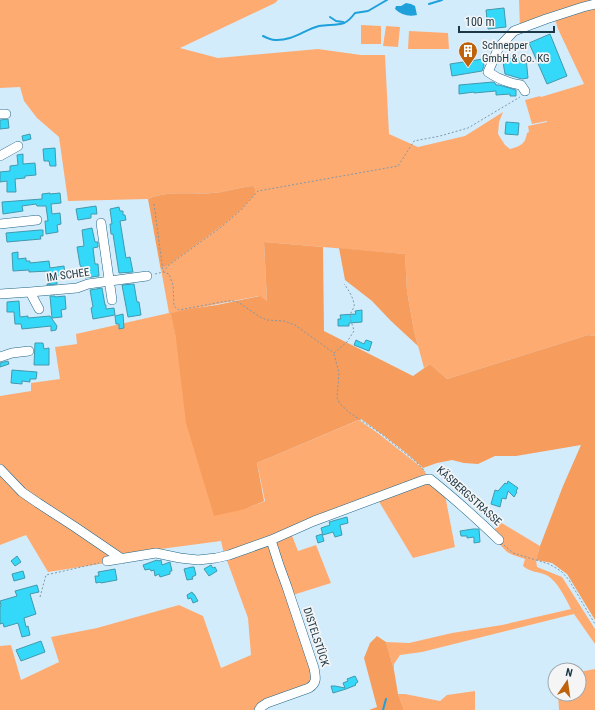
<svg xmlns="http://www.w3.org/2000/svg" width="595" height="710" viewBox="0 0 595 710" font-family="'Roboto Condensed',sans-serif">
<rect width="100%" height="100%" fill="#d3ecfc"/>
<path fill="#feab72" d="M0 0H278L275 3 180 48 218 58 318 49 361 55H385L389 134 418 147 465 136 503 112 499 122 498 134 505 145 510 149C520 146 525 145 527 133L529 132 528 126 547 122V121L532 124 525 100 540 96 541 97 584 84 558 29 555 19 580 10 595 9V336L588 335 447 379 430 364 424 368 414 331 407 291 405 254 264 242 267 301 259 296 172 313 176 339 244 509 265 501 257 463 359 420 379 434 416 463 423 469 428 477 224 554 221 541 153 550 123 558 39 503 0 468V396L31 391V383L60 379 55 347 77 344 76 334 169 313 161 269 169 265 220 227 255 188 253 186C239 187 226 192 213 193 190 195 169 190 148 199L68 201 59 137 37 118 24 101 20 87 0 88Z
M519 0H595L520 28Z
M361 25 381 26V44H361Z
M386 26 400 27 398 47 383 46Z
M409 31 448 33 449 49H408Z
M0 470 121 559 106 563 48 572 26 535 0 545Z
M426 481 445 495 455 547 413 558 378 500Z
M500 522 540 546 536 560 537 567 562 577 595 629V644L574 614 422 652 400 655 394 664V670L386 642 409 643 452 633 502 625 571 609C566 599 557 580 546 575 538 571 531 573 523 566L525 559 513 555 507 552 491 535Z
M291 533 298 551 316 545 331 583 293 595 276 543 277 541Z
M269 542 313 668 311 684 258 710H0V646L11 645 21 680 59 662 51 637 97 628 179 605 203 616 221 668 251 655 248 618 226 558Z
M595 669V710H559L558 694H579V672Z
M475 691V710H404L398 694H405L440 701 447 695Z"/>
<path fill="#f69c5c" d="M253 186 255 188V194L241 209 220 227 169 265 161 269V271L148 199C169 190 190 195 213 193 226 192 239 187 253 186Z
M264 242 323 247 324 331 413 376 430 364 447 379 588 335 595 336V620L567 574 552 563 536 560 540 546 563 486 581 445 516 456H495L478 464 464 463 452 460 437 463 423 468C404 450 382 434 361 419L257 463 264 501 245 509 214 516 186 423 176 339 171 313 189 309 217 305 260 296 267 301Z
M339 248 405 254 407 291 414 331 418 346 391 321 372 301 345 280Z
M377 636 386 642 394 670 398 694 404 710H369L377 707 364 658 370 643Z"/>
<path fill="#1ea0da" d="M406 3 411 4 415 6 417 15C409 17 401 15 395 9L396 6H401Z"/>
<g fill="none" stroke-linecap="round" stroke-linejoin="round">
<path stroke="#1ea0da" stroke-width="2" d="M429 4 442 0
M330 17 336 21 343 22
M263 36C267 38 271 40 275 40 292 41 304 30 319 26 327 24 336 26 344 23 349 21 352 17 355 13L368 11 387 0
M383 710 386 699"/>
</g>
<path fill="#34d8f9" stroke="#4399ac" d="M504 8 506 27 488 29 486 10Z
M550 34 567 76 547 84 529 43Z
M526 57 528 78 522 79 505 74 503 62 509 61 508 59Z
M483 59 484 66 482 71 452 76 450 64Z
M493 82 495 83 496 85H499L516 90V96H510V94L496 95V91L474 93V92L459 94V85Z
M8 119 9 128 0 129V120Z
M506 122 519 123 518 135 505 134Z
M30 134 31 139 23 141 22 136Z
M55 148 56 166H50L49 161H44L43 149Z
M23 154V164L35 163 36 175 25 176V178L15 179 16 192H7V181L0 182V172L10 171V166L18 165 17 155Z
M50 193V194L60 193 61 203 51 204 52 214 60 213 61 224 57 225 58 232 46 234 45 221H48L46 206H37L36 204 22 206 23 211 3 214 2 202 42 199V194Z
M96 206 97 214H91V218L78 220 76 209Z
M119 207 120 211H123V215H125L126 220 120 221 126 258 130 257 133 272 119 273 113 234H111L110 224H112L110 209Z
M92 228 95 242H98V247L93 248 95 264H98L99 276 85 278 84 267H81L80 265 77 247 84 246 82 230Z
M40 230H43V236H40L41 239 7 242 6 233Z
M18 252V259L26 258V261H30V263L49 261 50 268 64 266 65 275 57 276V284L47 285V284L51 283 50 271 29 272V270L13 271 12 253Z
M134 284 137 302H139L141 315 128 317 122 285Z
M102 288 105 305H106V309L114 308 115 315 93 319 91 308 93 307 90 290Z
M50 296H55V297L65 296 66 309 61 310 62 317 52 318Z
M19 301 20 317 28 316V318L50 316 57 326 56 330 51 331V326L22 329 21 324H15L14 312H7V302Z
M362 310V322L349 323V326H338V319H341L340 315 356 314 355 311Z
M123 314 124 328 119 329V324H116L115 316Z
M356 340 364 344 366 340 372 342 369 351 354 345Z
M35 343H43L44 349 49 348V365H34Z
M8 361 9 364 0 367V363Z
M12 370 37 372 36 379H30V382L22 381V384L11 383Z
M508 481 518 488 516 491 517 492 514 497 508 491 506 499 502 498 500 507 491 504 495 490 498 491 505 483 507 484Z
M347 517 348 523 340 525 342 535 335 537 333 532 323 535 321 528 330 525 329 522Z
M473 529H479L480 542 474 543V537L467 538V536H461L460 531Z
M322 534 324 541 318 543 316 536Z
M17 556 21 562 15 566 11 561Z
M157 560 158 561 161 560 162 565 170 562 172 571H170V574L160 577 159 574 155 576 154 570 151 571 150 569 145 570 143 565Z
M211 565 213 568 215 567 217 571 209 576 204 569Z
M192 567H194L196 575 192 577 193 579 187 580 184 569Z
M115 569 117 580 101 583 100 582 96 583 95 576H99L98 572Z
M23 571 25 578 14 581 12 574Z
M37 585 39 592 30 594 36 614 24 618 26 627 28 626 30 635 22 637 18 623 4 627 3 623 0 624V607L1 606 0 601 17 596 15 591Z
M192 592 193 594H194L198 601 193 603 191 598 188 599 187 595Z
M41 641 45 652 21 661 16 650Z
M355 676 358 682 355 684 356 685 346 689 333 693 331 686H335L345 688 343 683 348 681 347 679Z"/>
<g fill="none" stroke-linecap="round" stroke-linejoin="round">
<g stroke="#206587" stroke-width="10">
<path id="minor" d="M525 91 521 85C508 83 498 79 488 72L499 47 514 31 546 19 583 7 595 4
M0 114H6
M0 156 18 146
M101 223 112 300
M0 224 37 220
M30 292 77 288 88 284 147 276
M0 294 30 292 39 309
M0 357 12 353 29 351
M0 469 22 492 38 503 75 527 122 559
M107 561 156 553 180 558 198 560 216 558 229 555 271 540 314 521 424 480 430 479C454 498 477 519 499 540
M259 710 261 707 267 703 309 688C317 683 316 678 314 668L287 587 279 565 271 540"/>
</g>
<path stroke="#7f99a9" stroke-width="1" stroke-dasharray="2 2" stroke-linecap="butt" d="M154 204 163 271
M163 272 169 265 220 228 241 210 258 191 398 166 414 141 440 136 468 128 520 97
M155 274 163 272 169 274 173 285 174 306 179 310 227 301H233L238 302 260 317 267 320 284 321 295 325 334 353
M334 353 347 342 354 331C353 325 349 319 351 313 352 310 355 307 354 304 353 297 348 289 344 284
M334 354 339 373 337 398 340 404 350 413 380 433 415 461 423 469 425 472
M504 545 513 553 549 564 561 571 569 580 595 624
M40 597 46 575 99 563"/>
<use href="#minor" stroke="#fff" stroke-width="9"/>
</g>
<defs>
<g id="building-pin" transform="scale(1)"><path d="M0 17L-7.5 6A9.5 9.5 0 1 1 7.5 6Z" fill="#be630c" stroke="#f5f5f5"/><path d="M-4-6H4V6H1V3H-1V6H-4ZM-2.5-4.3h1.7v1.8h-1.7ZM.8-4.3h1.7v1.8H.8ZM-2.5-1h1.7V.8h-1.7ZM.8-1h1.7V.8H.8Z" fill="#fff"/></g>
</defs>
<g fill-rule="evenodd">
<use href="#building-pin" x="468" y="51"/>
</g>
<g text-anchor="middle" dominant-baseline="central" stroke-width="3.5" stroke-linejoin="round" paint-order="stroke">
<g font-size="11" fill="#1b3746" stroke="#f5f5f5" text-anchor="start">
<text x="482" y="45">Schnepper<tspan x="482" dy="13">GmbH &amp; Co. KG</tspan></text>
</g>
<g font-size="11" fill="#1b3746" stroke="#f5f5f5">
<text transform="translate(68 275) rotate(-8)">IM SCHEE</text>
<text transform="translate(469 496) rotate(42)">KÄSBERGSTRASSE</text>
<text transform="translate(316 637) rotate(72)">DISTELSTÜCK</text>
</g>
</g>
<g transform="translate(567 682) rotate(13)"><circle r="19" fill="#f5f5f5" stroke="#9ea9af"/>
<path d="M0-3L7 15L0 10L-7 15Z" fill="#be630c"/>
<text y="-6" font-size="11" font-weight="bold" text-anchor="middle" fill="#1b3746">N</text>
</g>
<path d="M459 26v6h95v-6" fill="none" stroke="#1b3746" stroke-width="2"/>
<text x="465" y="26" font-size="12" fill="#1b3746" stroke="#f5f5f5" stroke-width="3" paint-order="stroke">100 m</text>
</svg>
